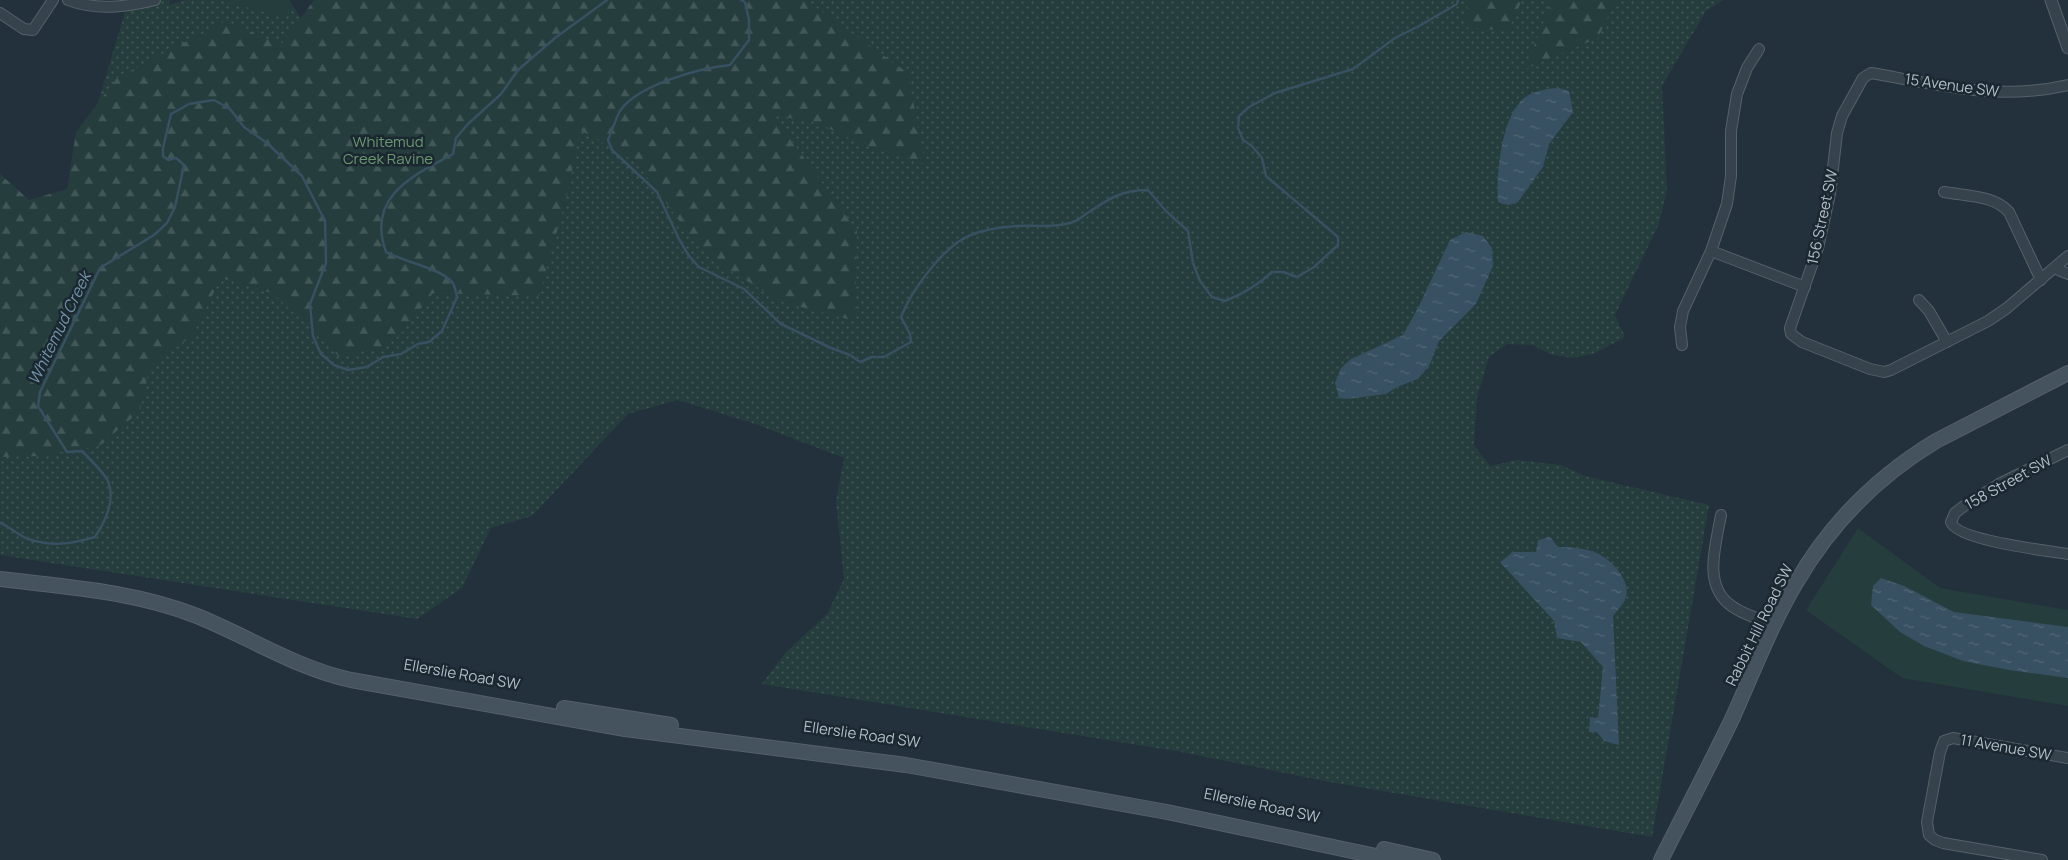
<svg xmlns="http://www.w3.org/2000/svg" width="2068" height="860" viewBox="0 0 2068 860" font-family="Manrope,sans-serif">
<defs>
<pattern id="grass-dots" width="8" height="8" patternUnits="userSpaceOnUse" patternTransform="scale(1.25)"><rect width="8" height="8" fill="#253d3c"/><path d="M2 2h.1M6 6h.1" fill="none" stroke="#425757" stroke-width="1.8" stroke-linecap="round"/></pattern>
<pattern id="forest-firs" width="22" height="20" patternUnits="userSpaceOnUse" patternTransform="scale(1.25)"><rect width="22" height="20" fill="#253d3c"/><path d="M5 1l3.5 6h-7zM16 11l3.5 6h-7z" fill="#425757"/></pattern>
<pattern id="water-ripples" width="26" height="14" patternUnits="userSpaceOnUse" patternTransform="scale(1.25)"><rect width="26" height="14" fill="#375062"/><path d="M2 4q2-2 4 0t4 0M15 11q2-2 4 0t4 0" fill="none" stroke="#526777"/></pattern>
</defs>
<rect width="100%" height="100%" fill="#23313c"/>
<path fill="url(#grass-dots)" d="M126 0H170L169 5 185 0H289L304 23 320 0H1723L1706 11 1662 86 1667 190 1659 224 1615 315 1625 337 1596 353 1573 358 1552 355 1533 345 1507 344 1489 357 1477 398 1474 445 1490 466 1517 460 1561 465 1585 476 1709 505 1652 837 1324 781 1187 753 762 684 785 653 827 614 844 579 836 501 844 458 752 423 677 400 628 414 532 516 491 528 462 588 417 619 0 555V258L72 188 124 16Z"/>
<path fill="url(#forest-firs)" d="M314 0H806L908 73 925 164 859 143 818 123 773 115 857 231 855 321 782 302 714 261 686 230 636 162 580 130 567 195 539 296 433 293 399 336 376 350 370 349 339 357 324 340 272 293 221 278 192 336 150 366 140 411 99 446 45 456 0 457V174L29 200 67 189 76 132 117 78 225 21 281 45Z
M1468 0H1522L1508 31 1465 27Z
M1552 0H1616L1598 38 1525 69Z"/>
<path fill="#253d3c" d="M225 0H286L290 7 282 17 242 6 224 4Z
M1858 528 1940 588 2068 610V706L1902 678 1806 610Z"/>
<path fill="url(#water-ripples)" d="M1559 88 1569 91 1573 112 1549 144 1543 167 1518 202C1511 206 1505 205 1498 202 1496 175 1501 123 1520 102 1529 91 1546 89 1559 88Z
M1466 232 1483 236 1492 248 1493 266 1476 304 1439 341 1429 366 1418 379 1397 387 1386 394 1347 399 1339 398 1335 383 1341 368 1351 359 1403 335 1419 306 1450 240Z
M1550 537 1558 547C1571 547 1585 548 1597 553 1612 560 1633 582 1625 600 1622 605 1617 611 1613 616L1619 745 1604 741 1597 732H1589L1590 717 1598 718 1603 667 1581 642 1557 638 1554 621 1500 562 1513 552H1536L1538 540Z
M1881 578 1904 586 1954 612 2068 627V678L2009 670 1963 661 1924 646 1900 632 1871 605 1873 586Z"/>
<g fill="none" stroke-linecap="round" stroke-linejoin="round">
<path stroke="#375062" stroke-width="2.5" d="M741 0 745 2 749 20V40L730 65C700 68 637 85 620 111 615 120 612 131 608 140L612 150 657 192 679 239 689 256 699 267 744 289 781 324 831 348 850 355 860 362 872 357H884L911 342 910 334 901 317C911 291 944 245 971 235 986 229 1001 227 1016 226 1034 225 1056 228 1073 222 1079 220 1084 215 1089 212 1110 198 1122 190 1148 190L1166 211 1188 231 1193 263 1200 281 1212 297 1225 301C1243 294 1257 286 1272 272H1283L1297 277 1314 267 1338 245V237L1266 176 1262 158 1252 146 1243 140 1238 128 1239 116 1249 107 1275 93 1353 69 1395 38 1419 26 1457 4 1458 0
M0 523C10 527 18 535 28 539 52 547 71 544 95 537 105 522 116 501 108 481 104 473 89 458 82 451L67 452 38 406 40 392 100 268 154 235 167 223 175 207 184 165 176 158 168 160 163 156V148L171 114 189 104 214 100 230 109 244 127 267 143 302 176 325 221 326 263 310 304 313 336 321 354 334 365 348 370 367 367 383 357 401 354 418 344 429 342 442 331 457 297C456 293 455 285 452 282 440 268 404 262 386 252 366 197 412 176 453 154L456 138 468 124 501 94 518 70 555 38 607 0"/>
<g stroke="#55616a" stroke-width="12">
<path id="minor" d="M68 0C97 11 126 7 155 0
M0 13 24 29 33 30 53 0
M2068 85C1998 101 1940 85 1871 73L1863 78 1842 116 1837 133 1830 194 1818 248 1790 328 1791 334 1802 342 1870 369 1884 372 1891 370 1988 321 2007 308 2068 256
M1944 192C1965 196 1994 195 2009 212L2041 280
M1711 251 1805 287
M2054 268 2068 274
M1919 300 1929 311 1947 342
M1682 345 1680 327 1683 311 1711 251 1727 204 1731 176V131L1737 94 1747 68 1759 49
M2068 450 1999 484 1964 506 1955 513 1951 522C1956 540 2048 551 2068 554
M1721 515C1716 544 1703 583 1729 604 1741 614 1760 619 1775 625
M2042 860 1943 843 1935 840 1929 835 1927 822 1940 752 1944 741 1953 738 2068 758"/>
</g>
<g stroke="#55616a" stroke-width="13">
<path id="tertiary" d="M2051 0 2068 48"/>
</g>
<g stroke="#55616a" stroke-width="16">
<path id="secondary" d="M0 579C66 587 134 591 197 616 249 637 296 668 351 680L625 729 906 765 1167 812 1395 860
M564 708 671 725
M1384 849 1433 860
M1661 860C1685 812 1710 765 1733 717 1753 672 1771 625 1796 583 1830 524 1878 476 1936 441L2068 373"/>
</g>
<use href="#minor" stroke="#37434c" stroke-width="10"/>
<use href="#tertiary" stroke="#37434c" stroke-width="11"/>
<use href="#secondary" stroke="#45535f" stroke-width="14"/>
</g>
<g text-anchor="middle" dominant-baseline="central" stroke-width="5" stroke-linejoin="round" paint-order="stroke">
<g font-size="15" fill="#b2bec7" stroke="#1c2831">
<text transform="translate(1952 85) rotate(8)">15 Avenue SW</text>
<text transform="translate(1822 217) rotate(-78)">156 Street SW</text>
<text transform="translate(2008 482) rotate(-29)">158 Street SW</text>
<text transform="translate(1759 625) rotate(-64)">Rabbit Hill Road SW</text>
<text transform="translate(462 674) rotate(10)">Ellerslie Road SW</text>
<text transform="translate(862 734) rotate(8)">Ellerslie Road SW</text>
<text transform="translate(2006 747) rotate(10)">11 Avenue SW</text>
<text transform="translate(1262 805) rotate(12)">Ellerslie Road SW</text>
</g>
<g font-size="15" fill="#6a986d" stroke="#1c2831">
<text x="388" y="141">Whitemud<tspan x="388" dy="17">Creek Ravine</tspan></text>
</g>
<g font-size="16" font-style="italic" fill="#7394aa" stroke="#1c2831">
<text transform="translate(59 328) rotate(-64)">Whitemud Creek</text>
</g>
</g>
</svg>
